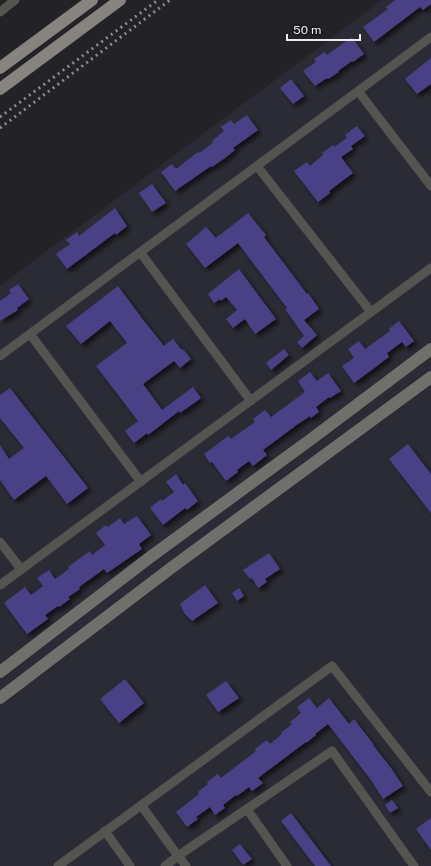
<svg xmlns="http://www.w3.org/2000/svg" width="431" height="866" viewBox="0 0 431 866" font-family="'Public Sans',sans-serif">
<defs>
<filter id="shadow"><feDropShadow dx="3.5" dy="3.5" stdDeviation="2" flood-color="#0009"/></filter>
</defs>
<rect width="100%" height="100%" fill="#222227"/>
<path fill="#2b2b35" d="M382 0H431V866H0V286Z"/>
<path fill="#494086" filter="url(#shadow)" d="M395 0H431V4L423 10 420 7 374 42 363 27 388 9 386 7Z
M352 37 364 54 353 62 352 61 338 71 339 72 328 79 327 78 315 86 303 71 316 62 314 59 325 52 327 55Z
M431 58V84L417 94 405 79Z
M291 79 304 96 293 104 280 88Z
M247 115 258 130 233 148 235 150 225 158 212 167 211 166 175 191 161 172 172 164 176 169 198 152 199 153 213 143 212 141 224 131 221 127 231 120 234 124Z
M357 126 365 136 351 146 353 149 341 157 353 173 329 191 330 193 318 202 294 171 307 162 310 166 323 155 322 153 333 145 334 147 347 138 345 135Z
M152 184 166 203 152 212 139 193Z
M115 208 127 226 116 235 115 233 67 269 56 254 70 244 66 240 77 232 79 236Z
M248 213 266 235 264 237 307 294 308 293 319 309 304 320 317 335 302 348 297 342 304 336 285 309 287 308 238 243 205 268 186 244 206 227 216 238Z
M239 269 276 319 255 334 245 319 233 328 226 319 237 310 226 297 221 301 220 299 214 303 208 294Z
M18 284 29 299 17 308 18 310 0 321V301L11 293 9 290Z
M118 286 144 321 164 346 173 339 182 350 183 349 191 359 180 368 174 361 143 384 157 403 162 410 193 387 201 398 180 413 179 411 148 435 147 433 134 443 125 431 138 421 96 366 127 343 110 321 81 344 66 326Z
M399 321 414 341 406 347 402 342 387 353 389 357 354 383 342 366 354 358 348 349 359 341 365 349 390 331 389 329Z
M284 349 289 355 271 370 266 363Z
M310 372 317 381 328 373 341 391 330 398 329 397 316 407 319 412 311 418 310 416 298 424 263 450 267 455 253 466 249 461 237 470 238 472 226 481 212 462 210 463 204 454 228 436 231 439 255 422 253 419 265 410 271 417 305 392 298 381Z
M10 388 88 488 67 504 46 476 14 500 0 480V445L9 459 24 448 0 418V395Z
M408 444 431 474V513L389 459Z
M176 474 183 485 185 483 198 501 187 510 185 508 163 525 150 508 161 499 162 501 174 492 166 482Z
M137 516 151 535 139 544 142 549 107 573 104 569 79 587 80 589 68 597 70 599 59 607 58 606 45 615 48 619 27 634 4 603 25 587 31 595 43 586 37 578 49 570 55 579 69 569 68 567 90 551 92 555 105 545 96 533 106 525 108 527 120 518 124 524Z
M269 553 280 569 265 579 267 582 258 588 252 578 250 579 243 570Z
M205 585 218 603 192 621 184 613 180 604Z
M239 588 244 596 237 601 232 593Z
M125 679 144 703 119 723 100 699Z
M226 681 239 698 218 712 206 695Z
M309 698 317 708 329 698 349 724 354 719 374 745H373L391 768 403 786 383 799 371 780 328 724 315 734 316 735 306 743V742L258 778 263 783 252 791 249 787 237 796 236 795 223 805 225 808 215 815 210 807 196 817 198 819 187 827 176 812 199 794 198 792 208 784 207 782 218 774 221 778 256 751 255 749 267 740 270 744 282 734 281 733 292 724 290 722 301 713 297 707Z
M392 800 398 808 390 813 385 805Z
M291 813 331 866H315L281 821Z
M431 818V850L416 829Z
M240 844 252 859 243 865 232 850Z"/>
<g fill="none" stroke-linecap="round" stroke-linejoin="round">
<path stroke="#555451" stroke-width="9" d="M0 12 15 0
M358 91 431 186
M257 166 371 312
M140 252 251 401
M30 334 141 482
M0 356 431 37
M0 542 21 569
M0 585 431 268
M141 805 178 856 165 866
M247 809 287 866
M105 831 130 866
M58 866 332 666 431 792
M186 866 178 856 332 751 414 866"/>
<path stroke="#716f6b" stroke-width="12" d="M0 672 149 558 314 437 431 349
M0 698 171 568 431 377"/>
<path stroke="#87837f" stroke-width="12" d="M0 68 92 0
M0 89 120 0"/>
<path stroke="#8d8d91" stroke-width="3" stroke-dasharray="2 4" stroke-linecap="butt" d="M0 117 158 0
M0 128 170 0"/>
</g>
<path d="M287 34v6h73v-6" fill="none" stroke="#ececef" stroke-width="2"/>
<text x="293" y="34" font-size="12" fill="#ececef" stroke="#19191e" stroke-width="3" paint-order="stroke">50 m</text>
</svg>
